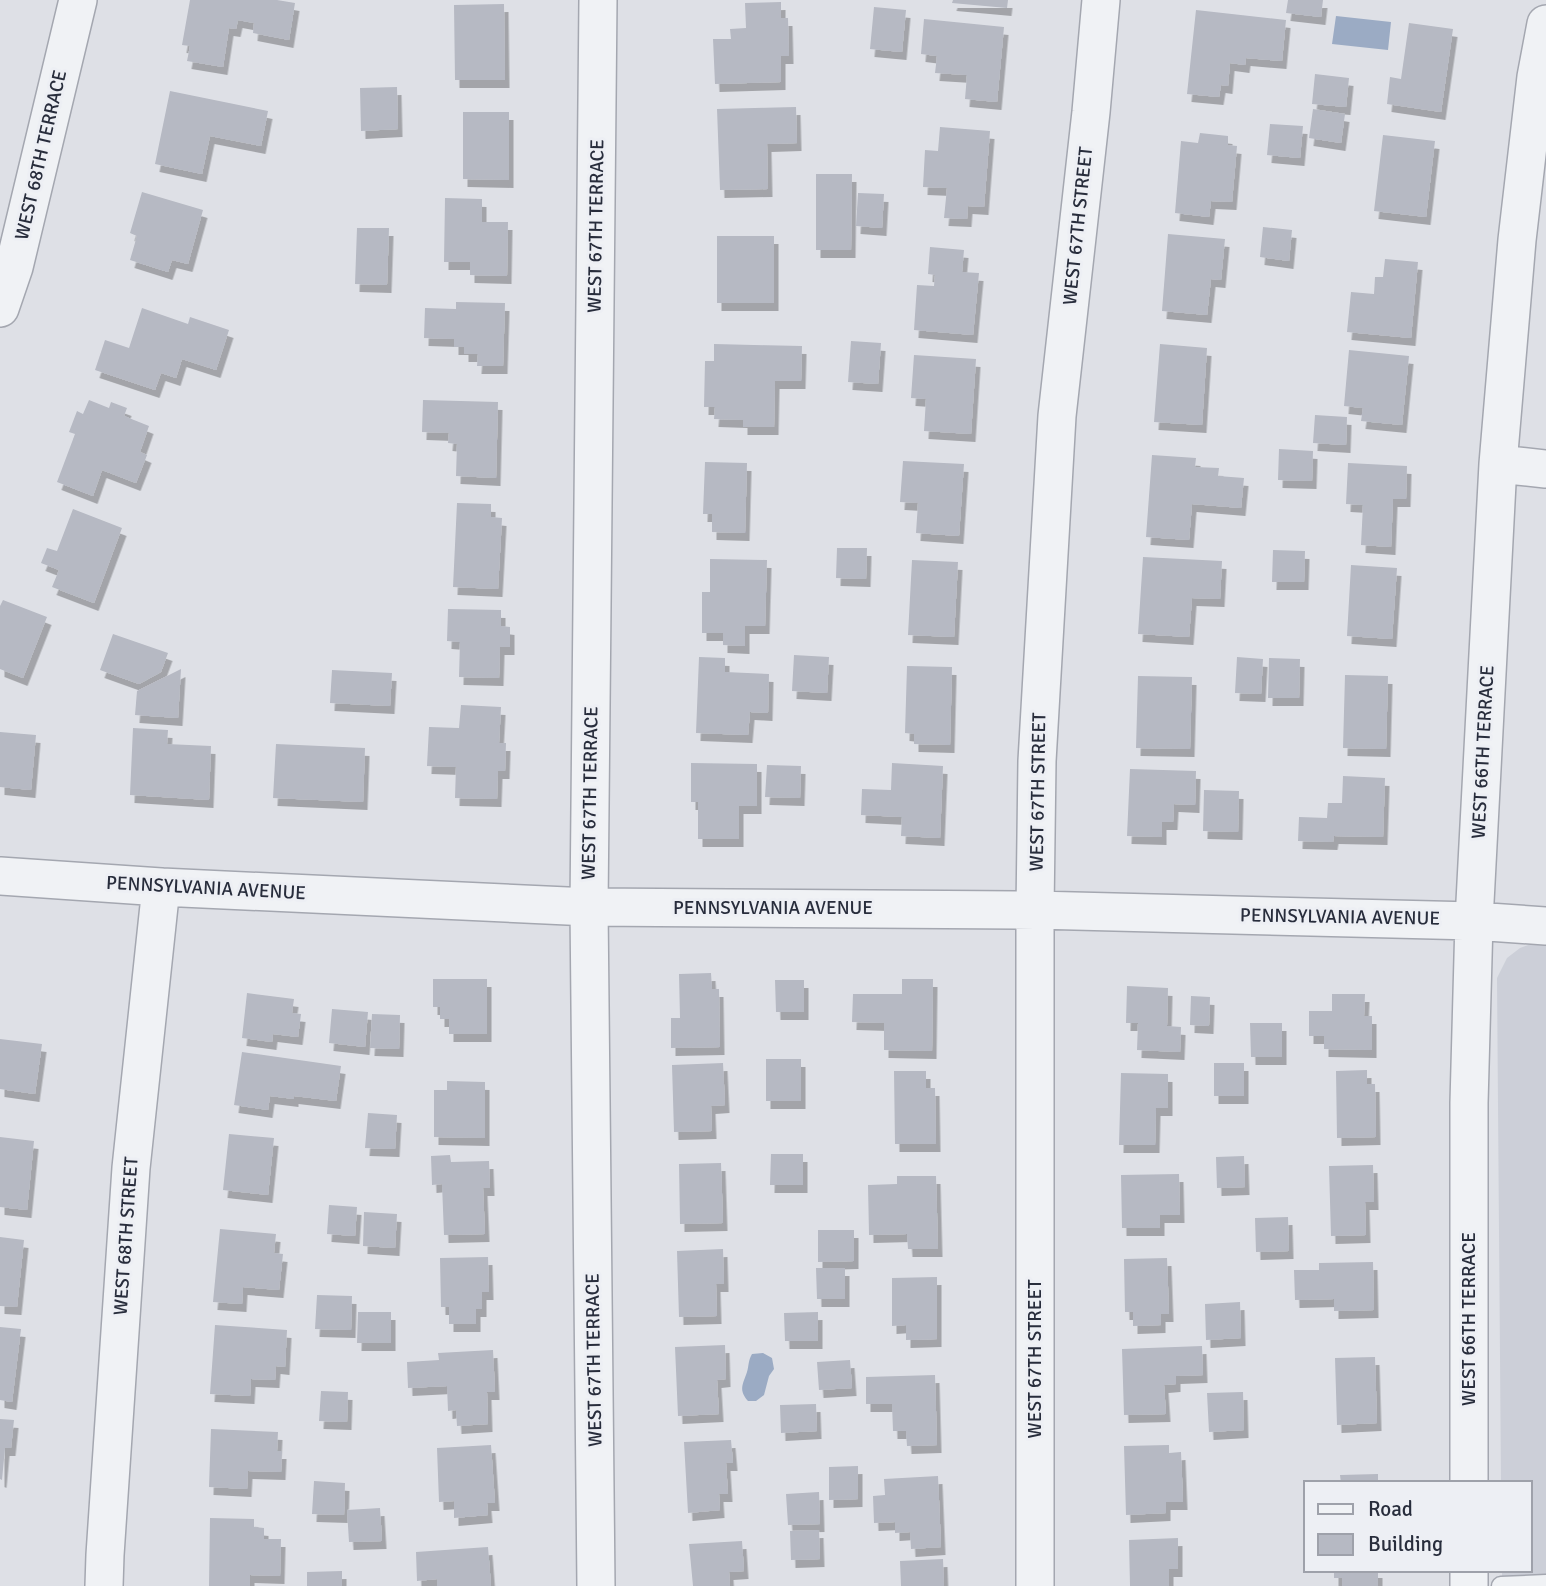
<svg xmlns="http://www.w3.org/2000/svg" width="1546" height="1586" viewBox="0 0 1546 1586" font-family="Signika,sans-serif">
<defs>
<filter id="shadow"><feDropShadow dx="4.5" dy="8" stdDeviation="0" flood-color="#0004"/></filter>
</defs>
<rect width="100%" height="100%" fill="#dee0e6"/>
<path fill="#cccfd8" d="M1531 944H1546V1586H1502V1570H1530V1483H1501L1497 978 1507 958 1520 948Z"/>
<path fill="#9babc4" d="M1336 16 1391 22 1388 50 1332 44Z
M763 1353 772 1358 774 1369 769 1376 764 1395 756 1401H748C738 1390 743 1384 747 1372 749 1365 748 1361 752 1354Z"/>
<path fill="#b6b9c3" filter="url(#shadow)" d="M190 0H277L295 3 289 40 253 33 254 23 238 20 236 29 229 28 223 67 187 61 190 46 182 45Z
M953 0H1008L1007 8 952 3Z
M1288 0H1323L1321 17 1286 13Z
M781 2V18H788L789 56H781V82L715 84 713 39H731L730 29 746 28 745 3Z
M504 4 505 80H455L454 5Z
M874 7 906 10 902 52 870 49Z
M1196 10 1286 20 1282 61 1246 58 1245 65 1230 63 1228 86 1221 85 1219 97 1187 94Z
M924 19 1004 27 997 102 965 99 967 75 935 73 937 56 921 54Z
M1409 23 1453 29 1441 112 1387 104 1390 77 1401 79Z
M1315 74 1349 78 1346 107 1312 104Z
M397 87 398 129 361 131 360 88Z
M170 91 268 111 261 146 210 136 202 174 155 164Z
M796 107 797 143 767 144 768 189 720 190 717 109Z
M1313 109 1345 114 1341 143 1309 138Z
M463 112H509V180L463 179Z
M1270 124 1303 126 1300 158 1267 155Z
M940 127 990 131 984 207 968 206 967 219 944 218 947 188 923 187 925 150 938 151Z
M1200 133 1228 136V145L1237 146 1232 202 1211 201 1209 217 1175 213 1181 141 1198 143Z
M1383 135 1435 141 1426 217 1374 211Z
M816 174H852L851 250H816Z
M142 192 203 210 188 264 172 260 168 272 130 260 137 236 130 233Z
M858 193 884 194 882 228 856 226Z
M445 198 482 199V222H508L507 276 470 275V262H444Z
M1263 227 1292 230 1289 261 1260 257Z
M357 228H389L387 285 355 284Z
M1168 234 1225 239 1221 280 1211 279 1207 315 1162 311Z
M717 236H774V303H717Z
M930 247 964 250 962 272 979 273 973 335 914 330 917 285 934 286 935 275 928 274Z
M1385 259 1418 262 1411 338 1347 332 1351 292 1374 294 1375 277H1383Z
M456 302 505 303 503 366H477L478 354H464V347H454V339L424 338 425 308 456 309Z
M142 308 188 324 190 317 229 330 216 370 182 359 176 378 161 373 155 390 95 370 105 340 129 348Z
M851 341 881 343 878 384 848 382Z
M714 344 802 346 801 381H775L774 427H743V420L714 419 715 407H704L705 361H714Z
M1160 344 1207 348 1202 425 1154 422Z
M1349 350 1409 356 1402 425 1361 421 1363 408 1344 406Z
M914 355 976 359 971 434 924 431 926 399 911 398Z
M89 400 109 408 111 402 127 408 124 416 149 426 140 452 147 455 136 483 102 470 93 496 57 482 75 434 69 432 77 411 83 414Z
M423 400 498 402 496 478 456 476 457 444 448 443 449 433 422 432Z
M1315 415 1347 417 1346 445 1313 443Z
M1279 449 1313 451 1312 481 1278 480Z
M1152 455 1196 458 1195 467 1219 468 1218 476 1244 478 1241 508 1192 504 1189 540 1146 537Z
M903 461 964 464 959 536 916 533 918 503 900 502Z
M705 462 747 463 745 533 712 532V514H703Z
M1348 463 1407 466 1406 499H1393L1391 547 1361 545 1363 505 1346 504Z
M457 503 491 504V517L502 518 498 589 453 587Z
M73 509 122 528 94 603 52 587 59 570 41 563 47 548 57 551Z
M837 548H867L866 579 836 578Z
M1273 550 1305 551 1304 582H1272Z
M1143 557 1222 561 1220 599 1192 598 1189 637 1138 634Z
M710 559 767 560 765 626H745V646L723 645V633H702V592H710Z
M912 560 958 562 954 637 908 635Z
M1351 565 1397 568 1392 639 1347 636Z
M3 600 47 617 23 678 0 669V606Z
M448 609 501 610V626L510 627V647H500L499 678 459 677 460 642 447 641Z
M113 634 168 653 161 672 139 684 100 670Z
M794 655 829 657 827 693 792 691Z
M699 657 725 658V672L769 674 768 713 750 712 748 735 696 733Z
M1237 657 1263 659 1261 694 1235 693Z
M1269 658 1300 659 1299 698H1268Z
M907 666 952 667 950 745 914 744V734L905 733Z
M181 669 178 718 135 715 137 691Z
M332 670 392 673 390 706 330 703Z
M1345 675 1388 676 1386 749 1343 748Z
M1138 676 1192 677 1190 749 1136 748Z
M461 705 501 707 499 743H506L505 771H498L497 799 455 798 456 767 427 766 429 727 459 728Z
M133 728 168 730 167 744 211 746 209 800 130 795Z
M0 732 36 735 31 790 0 787Z
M276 744 365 748 363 802 273 798Z
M691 763 757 764V806H739V839H698V802H691Z
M892 763 943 766 940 838 901 836 902 817 861 815 862 789 891 790Z
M767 765 801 766 800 798 765 797Z
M1130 769 1196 771 1195 805 1174 804 1173 822H1162V837L1127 836Z
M1343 776 1385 778 1383 837 1334 836 1333 842 1298 841 1299 817 1327 818 1328 803H1342Z
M1204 790 1239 791 1238 832 1203 831Z
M711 973 712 989H719L720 1047 671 1048V1018H680L679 974Z
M433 979H487V1034H449V1019H440V1007H433Z
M902 979H933L932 1051 884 1050V1023L852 1022 853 994H902Z
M775 980H804V1012H776Z
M1127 986 1168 988 1167 1026 1181 1027 1180 1052 1137 1050 1138 1023H1126Z
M247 993 294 999 292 1013 301 1014 298 1037 273 1034 272 1042 242 1038Z
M1332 994H1365L1364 1016H1372V1050L1324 1049V1036H1309V1011H1332Z
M1191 996 1210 997 1209 1026 1190 1025Z
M332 1009 368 1012 365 1047 329 1043Z
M372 1014 400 1015 399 1049 370 1048Z
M1250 1023H1282V1057H1251Z
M0 1039 42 1044 35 1094 0 1089Z
M242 1052 341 1066 336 1101 294 1096V1099L270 1096 268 1110 234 1105Z
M766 1059H801V1101H766Z
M723 1063 725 1105 711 1106 712 1131 674 1132 672 1065Z
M1214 1063H1244V1096H1214Z
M1367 1070V1084H1375L1376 1137 1337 1138 1336 1071Z
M894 1071H926V1088H935L936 1144H895Z
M1121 1073 1168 1074V1108H1156L1155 1145H1119Z
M447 1081 485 1082V1138L434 1137V1090H447Z
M368 1113 397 1115 395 1149 365 1148Z
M229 1134 274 1138 268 1195 223 1190Z
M0 1137 34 1141 27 1210 0 1207Z
M771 1154H803V1185H770Z
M450 1155 451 1162 489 1161 490 1188H483L485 1234 444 1235 442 1184 432 1185 431 1156Z
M1244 1156 1245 1187 1217 1188 1216 1157Z
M721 1163 723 1223 680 1224 679 1164Z
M1373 1165 1374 1202H1365L1366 1235 1331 1236 1329 1166Z
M1179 1174 1180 1215H1160V1228H1122L1121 1175Z
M897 1176H936L938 1249H908L907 1234 869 1235 868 1185 897 1184Z
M329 1205 357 1207 355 1236 327 1234Z
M364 1212 397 1214 395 1248 363 1246Z
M1288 1217 1289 1251 1256 1252 1255 1218Z
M220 1229 276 1234 274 1253 283 1254 279 1290 243 1287 242 1304 213 1302Z
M818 1230H854V1261L818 1262Z
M0 1237 24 1240 17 1307 0 1306Z
M723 1249 724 1284H716L717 1316 679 1317 677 1251Z
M488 1257 489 1292H482V1309H476V1324H449V1307H441L440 1258Z
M1167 1258 1169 1314H1161V1325L1133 1326V1312H1125L1124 1259Z
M1373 1262 1374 1310 1334 1311V1299L1295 1300 1294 1270H1319V1263Z
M816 1268H845V1299H817Z
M937 1277V1339L906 1340V1325L892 1326V1278Z
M317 1295 352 1296 351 1330 315 1329Z
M1240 1302 1241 1338 1206 1340 1205 1304Z
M358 1312H391V1343H357Z
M818 1312V1341H785L784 1313Z
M215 1325 287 1330 285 1367 276 1366 275 1380 251 1379 250 1396 210 1394Z
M0 1327 21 1329 12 1402 0 1400Z
M725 1345 726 1379 717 1380 719 1414 678 1416 675 1347Z
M1202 1346 1203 1375 1176 1376V1384L1164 1385 1166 1414 1124 1415 1122 1349Z
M493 1350 495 1392H487L488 1424 457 1426 456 1410 448 1411 447 1386 408 1388 407 1362 439 1360 438 1353Z
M1375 1357 1377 1423 1337 1425 1335 1358Z
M850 1360 852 1388 819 1390 817 1362Z
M935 1375 937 1445 907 1446 906 1431H893L892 1404H866V1377Z
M321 1391 348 1392 347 1422 319 1421Z
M1243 1392 1244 1430 1209 1432 1207 1393Z
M816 1404 817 1431 781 1433 780 1405Z
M0 1419 14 1420 11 1448H5L2 1480 0 1479Z
M211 1429 278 1432 277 1451H282L281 1472 248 1471 247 1489 209 1487Z
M731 1440 733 1463H726L728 1494H719L720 1510 688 1513 684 1442Z
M491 1445 495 1503H487L488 1515 454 1518V1501L439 1502 437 1448Z
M1169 1445V1453L1181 1452 1183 1502H1166V1513L1126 1515 1124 1446Z
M858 1466V1499L829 1500V1467Z
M1378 1474V1483H1341L1340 1475Z
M938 1476 941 1547 911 1549 910 1532 895 1533V1522L874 1523 873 1496 885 1495 884 1479Z
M314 1481 345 1483 344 1515 312 1514Z
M819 1492 820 1524 788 1525 786 1494Z
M380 1508 382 1541 349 1542 347 1510Z
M210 1518 254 1519V1527L264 1528V1539H281L280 1576 250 1575V1586H209Z
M819 1530 820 1559 791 1560 790 1531Z
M1178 1538V1569H1169V1586H1130L1129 1540Z
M742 1541 744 1571 729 1572 730 1586H693L689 1544Z
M488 1547 491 1586H437V1579L417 1581 416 1552Z
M943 1559 944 1586H901L900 1561Z
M1334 1570H1378V1586H1342V1578H1334Z
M342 1571V1586H307V1572Z"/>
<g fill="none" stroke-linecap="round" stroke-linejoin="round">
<g stroke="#a4a7b0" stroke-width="21">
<path id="lane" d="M1501 1586 1546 1584"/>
</g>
<g stroke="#a4a7b0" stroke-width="40">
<path id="street" d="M0 308 14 267 78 0
M1498 464 1546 469
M0 876 161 887 589 907 1035 910 1474 921 1546 926
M1469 1483V1103L1474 921 1498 464 1517 240 1536 77 1546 24
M1469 1570V1586
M104 1586 105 1555 131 1168 161 887
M596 1586 589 907 598 0
M1035 1586V910L1037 761 1057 416 1091 112 1101 0"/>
</g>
<use href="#lane" stroke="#f0f2f5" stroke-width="18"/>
<use href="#street" stroke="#f0f2f5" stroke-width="37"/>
</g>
<g text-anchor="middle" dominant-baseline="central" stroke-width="6" stroke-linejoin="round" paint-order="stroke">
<g font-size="19" fill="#282d3c" stroke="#edeff4">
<text transform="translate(41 155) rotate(-77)">WEST 68TH TERRACE</text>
<text transform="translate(596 226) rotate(-89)">WEST 67TH TERRACE</text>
<text transform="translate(1078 226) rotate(-84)">WEST 67TH STREET</text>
<text transform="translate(1483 752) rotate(-87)">WEST 66TH TERRACE</text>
<text transform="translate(1038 792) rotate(-89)">WEST 67TH STREET</text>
<text transform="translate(590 793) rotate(-89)">WEST 67TH TERRACE</text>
<text transform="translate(206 888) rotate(3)">PENNSYLVANIA AVENUE</text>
<text x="773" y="908">PENNSYLVANIA AVENUE</text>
<text transform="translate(1340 917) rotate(1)">PENNSYLVANIA AVENUE</text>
<text transform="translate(126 1236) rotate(-86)">WEST 68TH STREET</text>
<text transform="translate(1469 1319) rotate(-90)">WEST 66TH TERRACE</text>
<text transform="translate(1035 1359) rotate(-90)">WEST 67TH STREET</text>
<text transform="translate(594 1360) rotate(-91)">WEST 67TH TERRACE</text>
</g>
</g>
<rect x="1304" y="1481" width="228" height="91" fill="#edeff4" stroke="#9ea1aa" stroke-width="2"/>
<rect x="1318" y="1504" width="35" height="10" fill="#f0f2f5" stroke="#9ea1aa" stroke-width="2"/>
<text x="1368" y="1516" font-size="21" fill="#282d3c">Road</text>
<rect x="1318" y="1534" width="35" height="21" fill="#b6b9c3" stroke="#9ea1aa" stroke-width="2"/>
<text x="1368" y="1551" font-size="21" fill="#282d3c">Building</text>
</svg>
